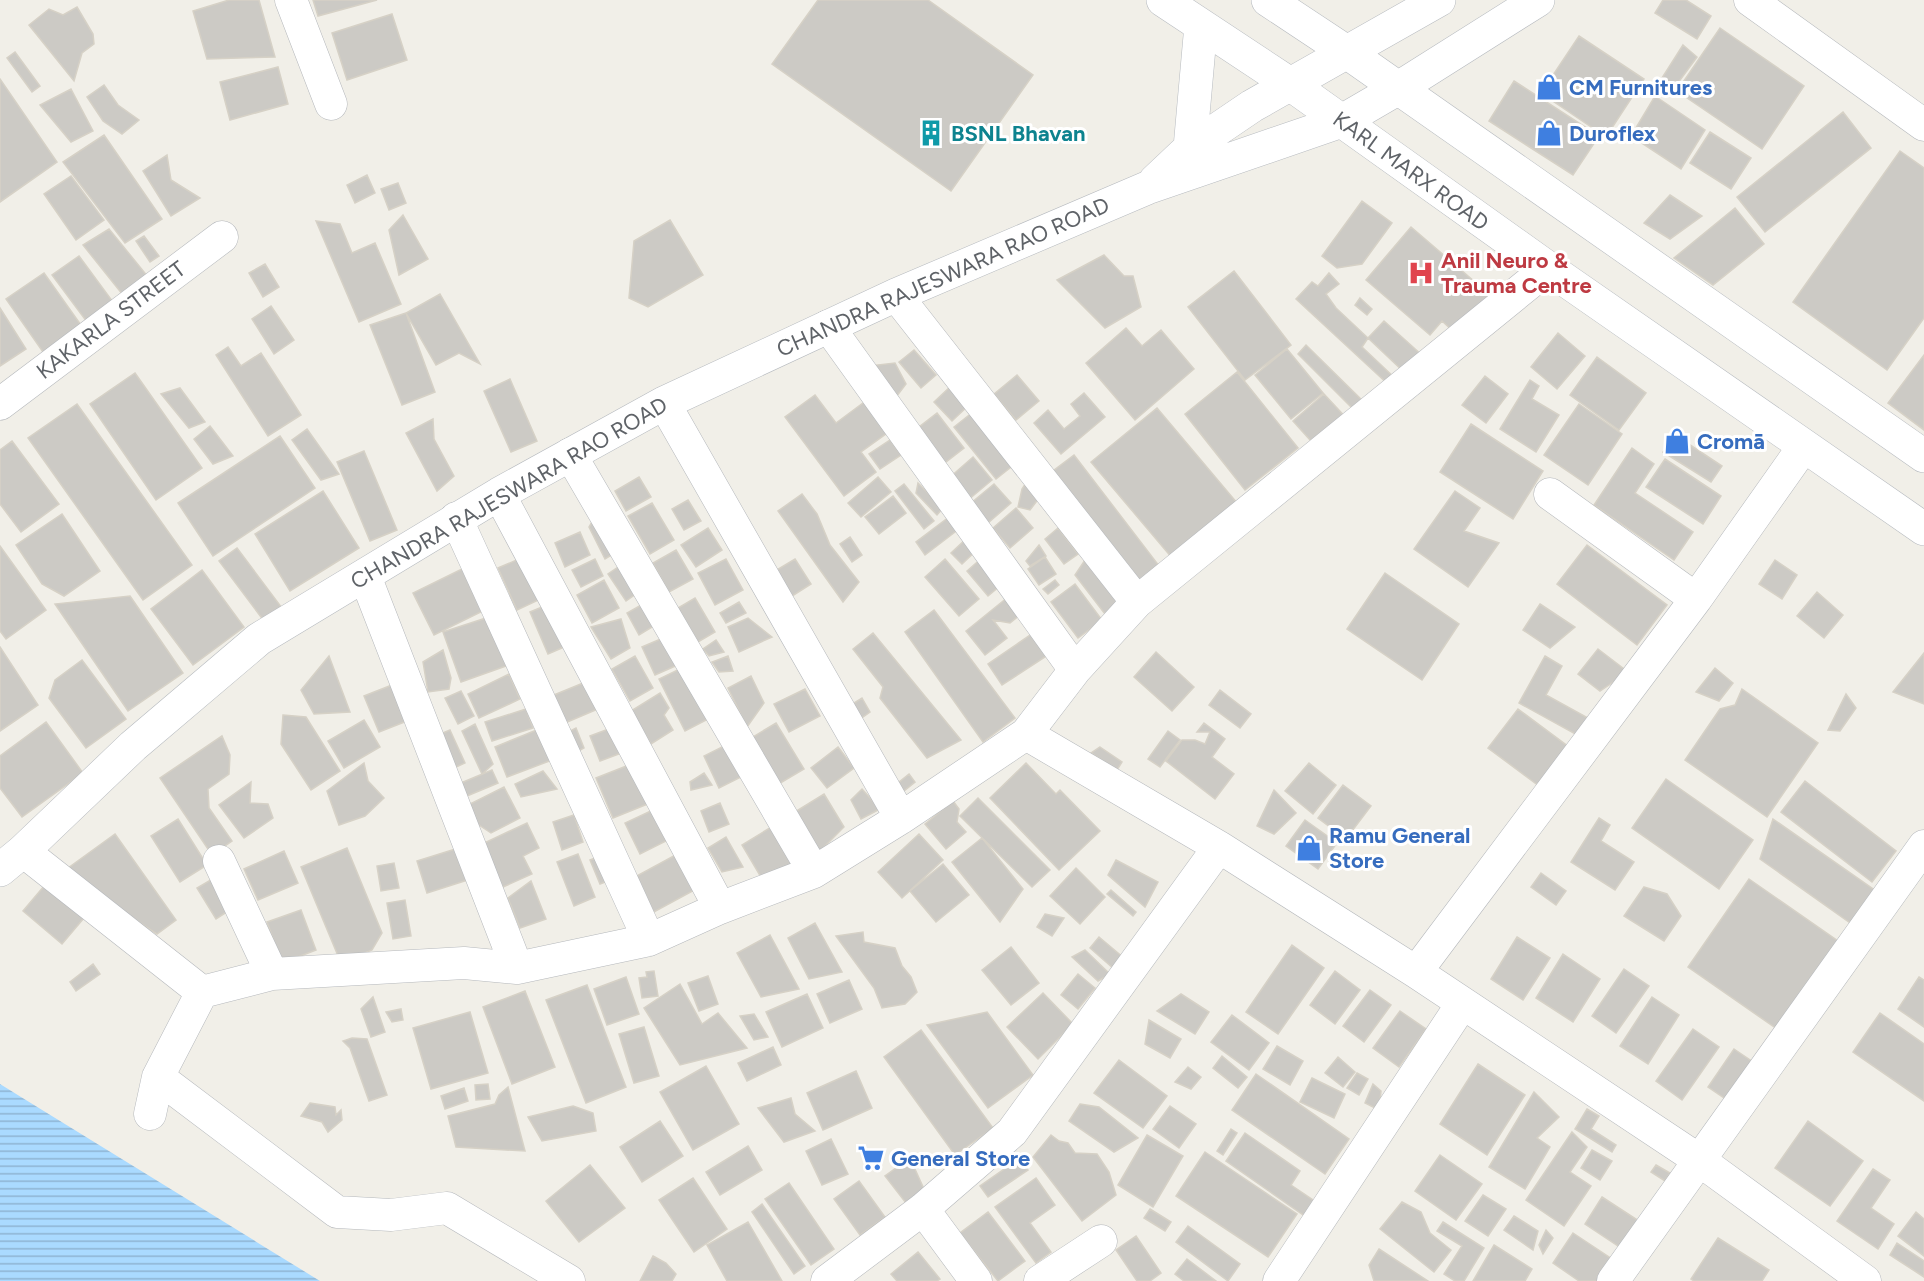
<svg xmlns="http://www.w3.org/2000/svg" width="1924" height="1281" viewBox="0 0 1924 1281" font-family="Figtree,sans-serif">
<defs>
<pattern id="water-rules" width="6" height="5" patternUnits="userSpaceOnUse" patternTransform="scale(1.5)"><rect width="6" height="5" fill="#aadaff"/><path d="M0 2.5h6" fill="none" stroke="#8eb4d2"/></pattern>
</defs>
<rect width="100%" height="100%" fill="#f1efe8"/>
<path fill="url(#water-rules)" d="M0 1084 21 1097 320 1281H0Z"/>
<path fill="#cccac5" stroke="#d6d1c6" stroke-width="1.5" d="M229 0H259L275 57 207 59 193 11Z
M313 0H377L318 16Z
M818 0H928L1033 75 951 191 772 64Z
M1663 0H1686L1711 16 1697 39 1655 13Z
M77 7 93 34 94 44 82 53 74 81 29 25 49 9 63 15Z
M392 14 407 60 347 80 332 33Z
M1720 28 1804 86 1762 149 1677 91Z
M1579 36 1644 79 1606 137 1541 93Z
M1683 45 1697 57 1672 91 1660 81Z
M15 52 40 86 32 92 7 58Z
M278 67 288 104 230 120 220 82Z
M0 79 57 162 0 202Z
M1514 81 1599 136 1573 175 1489 121Z
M104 85 118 105 139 120 122 134 103 121 87 97Z
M71 89 93 131 71 142 40 105Z
M1655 96 1705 130 1681 169 1631 136Z
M1843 112 1871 148 1765 232 1737 197Z
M1710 132 1751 158 1731 189 1690 163Z
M104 135 162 219 125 243 63 162Z
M1900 151 1924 168V318L1887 370 1793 302Z
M167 155 171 180 200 198 171 216 143 171Z
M367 175 375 193 355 203 347 185Z
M71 176 104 220 76 240 44 194Z
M398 183 406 203 389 210 381 189Z
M1670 195 1702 216 1670 239 1644 223Z
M1362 201 1392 223 1362 264 1337 268 1322 256Z
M1735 208 1764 244 1713 285 1674 258Z
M403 215 428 259 399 275 389 230Z
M670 220 703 275 648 307 629 298 634 241Z
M316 221 340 224 352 253 375 243 401 304 359 322Z
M1411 227 1489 294 1456 334 1442 321 1430 335 1366 280Z
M109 229 153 283 127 300 83 245Z
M144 236 159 256 150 262 136 241Z
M1104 255 1124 276H1133L1141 307 1105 328 1057 280Z
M79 256 113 302 87 322 52 275Z
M265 264 279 287 263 297 249 273Z
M1234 271 1291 345 1245 380 1188 307Z
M44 273 81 325 43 352 6 299Z
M1329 273 1339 284 1326 294 1336 308 1368 338 1362 347 1397 380 1391 387 1296 299 1312 282 1318 286Z
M440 294 480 364 459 353 436 365 406 313Z
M1360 298 1372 309 1367 315 1355 305Z
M271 306 294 340 274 354 252 319Z
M0 308 26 349 0 366Z
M406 313 435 392 402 405 370 325Z
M1384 321 1423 356 1406 374 1368 338Z
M1126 328 1142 346 1161 330 1194 369 1135 420 1086 363Z
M1558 333 1585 356 1557 389 1531 367Z
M1306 345 1369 407 1360 416 1298 354Z
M228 347 241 366 261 353 301 415 268 436 216 355Z
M1287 349 1323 393 1291 419 1255 375Z
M914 350 936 375 921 388 899 362Z
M1924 355V430L1888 403Z
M1597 357 1646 393 1619 430 1570 395Z
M895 363 906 384 890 405 860 367Z
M1237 372 1298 448 1245 490 1185 414Z
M135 373 202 468 156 500 90 404Z
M1017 375 1039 401 1016 420 994 394Z
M1485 376 1508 394 1486 423 1462 405Z
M510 379 537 441 511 452 484 391Z
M1530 380 1539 386 1532 399 1559 415 1536 452 1500 429Z
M952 385 970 404 952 421 934 402Z
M180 388 205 422 189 428 161 394Z
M1084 393 1105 417 1061 454 1034 423 1048 410 1064 429 1080 416 1071 404Z
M1324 394 1350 422 1319 450 1293 421Z
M815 395 836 423 867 400 890 431 861 452 876 472 844 496 785 417Z
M77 404 192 565 143 600 28 438Z
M1579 404 1622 434 1588 485 1544 455Z
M978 408 1020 460 996 479 954 427Z
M1157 408 1243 510 1178 565 1091 462Z
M937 413 964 448 937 469 910 434Z
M433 419 434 439 454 476 437 491 406 433Z
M1471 424 1543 471 1513 519 1440 472Z
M210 426 233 456 213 464 194 439Z
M307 429 339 474 321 480 292 440Z
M280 436 315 488 213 556 178 503Z
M1678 437 1722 466 1711 482 1663 452Z
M890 440 901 455 880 469 869 454Z
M12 441 59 504 21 532 0 504V450Z
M1632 448 1654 464 1635 493 1693 532 1674 560 1594 505Z
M364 451 397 530 370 541 337 462Z
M1074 455 1163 571 1135 593 1045 477Z
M973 457 992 480 968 500 949 478Z
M1665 459 1721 496 1703 524 1646 487Z
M1031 475 1039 498 1030 510 1018 507 1022 489Z
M639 477 651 497 626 511 615 491Z
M878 477 891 492 861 517 848 503Z
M918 483 943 508 937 515 916 493Z
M904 484 934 521 924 529 895 491Z
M994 484 1011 503 988 523 971 503Z
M323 491 359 548 290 591 255 534Z
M1455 491 1480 508 1464 531 1499 543 1468 587 1414 549Z
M802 494 817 514 830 545 859 582 843 602 778 511Z
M893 496 906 513 879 534 865 517Z
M688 500 701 521 684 530 672 509Z
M652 503 674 540 650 554 628 516Z
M1016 508 1033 528 1010 548 993 528Z
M599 510 620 550 605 559 589 527Z
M62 514 100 571 64 596 42 584 16 545Z
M949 517 959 529 925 555 916 542Z
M708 528 722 550 696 567 681 545Z
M1058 528 1078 554 1064 564 1045 539Z
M580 532 590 555 565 567 555 543Z
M850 537 862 555 852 562 840 544Z
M968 537 979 548 962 564 951 553Z
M1039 545 1046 556 1030 566 1026 561Z
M1587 545 1667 605 1637 645 1557 584Z
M0 546 46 610 6 639 0 631Z
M237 548 282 608 264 621 219 561Z
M676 550 693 579 669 592 653 563Z
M1091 551 1126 599 1105 614 1075 575Z
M526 556 545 597 517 610 498 568Z
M984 556 1006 581 988 596 967 571Z
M1045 557 1056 574 1039 585 1028 569Z
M595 559 603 576 581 587 572 570Z
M726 559 743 590 715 605 698 573Z
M795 559 811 584 786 600 770 574Z
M945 559 979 599 959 616 925 577Z
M1775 560 1797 575 1782 599 1759 584Z
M627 561 646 587 626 601 608 574Z
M468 566 489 608 434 635 413 593Z
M202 570 244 627 193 665 151 609Z
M1385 573 1459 624 1422 680 1347 629Z
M604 580 619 608 592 623 577 595Z
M1055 580 1059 585 1048 594 1043 589Z
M1075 584 1102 620 1078 638 1051 602Z
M1817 592 1843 615 1824 638 1797 616Z
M130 596 183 673 128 711 55 604Z
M1008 597 1021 614 1010 623 993 620 1007 638 985 655 966 631Z
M695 598 715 632 698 642 678 608Z
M650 600 662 621 639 635 627 613Z
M739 602 746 613 726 623 720 613Z
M1540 604 1575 627 1550 648 1523 630Z
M547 605 564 647 548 654 530 612Z
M934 610 1015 718 983 742 905 632Z
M489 617 506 666 461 682 443 632Z
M748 618 772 637 739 652 728 627Z
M621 619 630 648 611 659 591 627Z
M1036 631 1051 653 1002 685 988 664Z
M873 633 961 740 927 758 880 698 883 687 853 649Z
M670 635 682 663 655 675 642 647Z
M716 640 724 652 709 656 703 649Z
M0 647 38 705 0 731Z
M1598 649 1628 672 1600 691 1578 674Z
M443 650 451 678 449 689 428 692 423 662Z
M1156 652 1194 687 1172 711 1134 677Z
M1924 653V704L1893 692Z
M329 656 350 712 314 714 301 690Z
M635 656 653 688 630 701 612 669Z
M728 656 733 671 719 672 712 662Z
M1545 656 1562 666 1546 695 1588 718 1579 736 1519 703Z
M82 660 126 719 86 748 49 698 55 680Z
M688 665 714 716 685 731 659 679Z
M1715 668 1733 683 1719 701 1696 692Z
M509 674 520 699 479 718 468 694Z
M751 676 764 703 747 727 728 688Z
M588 681 600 708 565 723 554 695Z
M397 683 412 719 379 732 364 696Z
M805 689 820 716 789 732 774 704Z
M1742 689 1818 743 1767 817 1685 760 1720 709 1735 705Z
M1220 690 1251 714 1240 728 1209 705Z
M461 691 474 716 458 724 445 698Z
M660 693 669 708 664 715 673 730 651 744 631 711Z
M1846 694 1856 708 1840 731 1828 730Z
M862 698 870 712 856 722 846 708Z
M526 709 533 728 492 741 485 722Z
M1518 709 1569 747 1539 786 1488 748Z
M283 715 306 717 340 771 311 790 281 744Z
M364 720 380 747 344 768 328 741Z
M46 722 83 773 22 817 0 788V756Z
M776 723 804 769 777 785 748 740Z
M1204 723 1225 739 1212 757 1234 774 1215 799 1166 761 1182 740H1195L1205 744 1210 732H1197Z
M475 724 493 764 482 774 462 731Z
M614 727 624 752 600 761 590 736Z
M576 728 584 748 575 753 566 733Z
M539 729 552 760 507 777 495 747Z
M450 730 465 763 452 769 438 735Z
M1168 731 1180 740 1160 767 1148 759Z
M222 736 230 755 229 774 208 789 209 808 232 841 212 855 160 778Z
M728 744 743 776 719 788 704 756Z
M838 747 854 768 827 788 811 768Z
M1100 747 1122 762 1117 770 1091 753Z
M364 763 368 781 384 798 365 816 339 825 327 791Z
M634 763 650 803 613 818 596 778Z
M1026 763 1056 794 1060 790 1100 831 1059 870 990 798Z
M1309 763 1336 785 1313 814 1285 791Z
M492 770 498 783 467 796 461 783Z
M543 771 557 789 521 797 515 784Z
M704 773 712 785 691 790 690 782Z
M909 774 915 782 904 791 898 783Z
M1666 779 1753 840 1719 889 1632 828Z
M1805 781 1896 851 1872 882 1781 812Z
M251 782 250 803 268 804 273 818 244 838 219 805Z
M1343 785 1371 806 1346 839 1318 818Z
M504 787 520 818 491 833 473 821 466 806Z
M862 789 880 809 861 819 851 800Z
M1274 790 1296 813 1274 834 1257 826Z
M824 794 844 827 815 856 790 815Z
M978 798 1050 870 1032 887 960 816Z
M953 801 959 809 957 822 966 832 946 849 925 824Z
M720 803 729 824 709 832 701 811Z
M655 809 670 839 640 854 625 823Z
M574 815 583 842 562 850 553 822Z
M1599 818 1610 825 1601 841 1634 862 1615 890 1571 862Z
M178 819 207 865 180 882 151 836Z
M1773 819 1876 891 1853 925 1760 859Z
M1305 820 1337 843 1318 869 1286 846Z
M527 823 539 848 523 856 532 874 503 887 482 844Z
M773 826 797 865 765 884 742 845Z
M115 834 176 920 157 934 64 871Z
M919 834 943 860 902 898 878 872Z
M726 837 743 867 722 872 708 848Z
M982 838 1023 889 1000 922 952 862Z
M465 846 474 878 427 893 417 861Z
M347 848 382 933 372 950 341 963 301 867Z
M284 851 298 883 258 900 244 869Z
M681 852 700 887 652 913 633 878Z
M578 854 595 897 574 906 557 862Z
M598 857 608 881 600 884 590 860Z
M1116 860 1158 882 1145 907 1108 875Z
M394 863 399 888 381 891 377 866Z
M943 864 969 895 936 922 910 891Z
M1076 868 1105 897 1080 924 1050 896Z
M1541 873 1566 891 1556 905 1531 887Z
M214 878 233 908 216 919 197 888Z
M50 879 89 912 62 944 23 911Z
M1749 879 1838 941 1777 1029 1688 967Z
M531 881 546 919 520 928 508 898Z
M1644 887 1667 894 1681 916 1664 941 1624 916Z
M1111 890 1136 912 1133 916 1107 894Z
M405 900 411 936 393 939 387 903Z
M301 910 316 950 282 963 267 922Z
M1045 914 1064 918 1052 936 1037 927Z
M815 923 842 972 809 979 788 938Z
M863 932 864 942 895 948 902 966 911 977 917 992 905 1004 882 1008 874 988 836 936Z
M770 935 799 989 761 997 737 953Z
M1099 937 1124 958 1114 969 1090 948Z
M1517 937 1550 958 1523 1000 1491 979Z
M1292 945 1324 968 1278 1034 1246 1012Z
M1011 947 1039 983 1011 1005 982 970Z
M1085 950 1110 974 1098 981 1072 957Z
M1563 954 1600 979 1573 1022 1536 998Z
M93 964 100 974 76 991 70 982Z
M1624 969 1649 986 1616 1033 1592 1016Z
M654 971 658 996 642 998 639 978 647 977 646 972Z
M1335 971 1360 990 1335 1024 1310 1005Z
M1078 974 1095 988 1078 1009 1061 995Z
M708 976 718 1004 699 1011 688 983Z
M626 977 639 1014 607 1025 594 989Z
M1919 977 1924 980V1027L1898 1009Z
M849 980 862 1009 830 1023 817 994Z
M680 984 702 1024 718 1013 747 1048 680 1065 644 1008Z
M587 985 626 1087 586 1103 546 1000Z
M1370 990 1391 1005 1364 1042 1343 1026Z
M525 991 555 1067 512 1084 483 1007Z
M1043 993 1073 1024 1038 1059 1007 1027Z
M807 994 823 1028 782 1047 766 1012Z
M1181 994 1209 1012 1195 1034 1157 1011Z
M373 997 385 1032 371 1037 361 1009Z
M1652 997 1679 1015 1648 1064 1620 1046Z
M401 1009 403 1020 392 1022 386 1012Z
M1400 1011 1426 1029 1399 1067 1373 1048Z
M470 1012 488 1073 431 1089 413 1028Z
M987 1012 1033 1075 988 1108 927 1025Z
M1880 1013 1924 1044V1101L1853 1052Z
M754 1014 768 1037 754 1040 740 1016Z
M1232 1015 1269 1043 1249 1070 1211 1042Z
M1149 1020 1181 1039 1170 1058 1145 1044Z
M644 1027 659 1076 634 1083 619 1034Z
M1693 1029 1719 1047 1682 1100 1656 1081Z
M921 1030 993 1128 955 1155 884 1057Z
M352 1038 367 1039 387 1095 369 1101 350 1048 343 1041Z
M1277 1046 1303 1061 1290 1085 1263 1069Z
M773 1047 781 1065 747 1081 738 1063Z
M1734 1049 1756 1064 1730 1102 1708 1087Z
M1222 1056 1247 1077 1238 1088 1213 1068Z
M1338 1057 1355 1072 1343 1087 1325 1073Z
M1119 1060 1167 1096 1143 1128 1094 1093Z
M1478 1064 1525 1095 1487 1155 1440 1124Z
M706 1066 739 1124 693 1150 660 1092Z
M1188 1067 1201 1077 1191 1089 1175 1082Z
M856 1071 872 1108 823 1130 807 1093Z
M1357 1073 1368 1079 1359 1095 1347 1088Z
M1256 1074 1349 1139 1325 1174 1232 1110Z
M1312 1078 1345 1094 1334 1118 1300 1102Z
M488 1084 490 1099 476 1100 475 1085Z
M1373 1084 1381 1091 1379 1110 1365 1103Z
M508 1087 525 1151 456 1147 448 1116 495 1104 499 1095Z
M464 1088 468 1101 445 1109 441 1096Z
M1534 1092 1559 1117 1537 1138 1550 1147 1525 1189 1489 1167Z
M791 1098 795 1114 815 1131 784 1142 758 1108Z
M310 1103 335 1107 336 1115 341 1110 342 1120 328 1132 322 1122 301 1116Z
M1080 1104 1099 1107 1138 1138 1114 1152 1069 1121Z
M573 1106 593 1113 596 1131 542 1141 528 1117Z
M1170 1106 1196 1124 1179 1148 1153 1129Z
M1587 1109 1599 1116 1591 1129 1616 1145 1612 1152 1575 1129Z
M660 1121 683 1156 642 1182 620 1147Z
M1808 1121 1863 1161 1830 1206 1775 1168Z
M1231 1129 1237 1133 1223 1155 1217 1151Z
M1572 1132 1587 1147 1570 1172 1591 1186 1564 1226 1526 1200Z
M1245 1133 1300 1171 1291 1185 1316 1202 1306 1217 1226 1161Z
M1051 1135 1059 1141 1068 1143 1075 1153 1097 1154 1109 1172 1116 1195 1082 1221 1033 1157Z
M1147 1135 1183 1156 1153 1207 1118 1185Z
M831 1139 848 1174 822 1185 806 1151Z
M748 1146 762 1170 720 1195 706 1172Z
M1592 1150 1612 1161 1600 1180 1581 1168Z
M1205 1152 1297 1214 1268 1257 1176 1196Z
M1440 1155 1482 1184 1456 1220 1415 1191Z
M910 1158 924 1189 906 1203 885 1176Z
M1020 1158 1028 1170 988 1197 980 1186Z
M590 1165 625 1208 579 1242 546 1201Z
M1656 1165 1670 1173 1665 1181 1651 1172Z
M1873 1169 1890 1180 1871 1208 1894 1224 1878 1249 1837 1221Z
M693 1178 727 1229 694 1252 659 1200Z
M1036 1178 1055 1205 1030 1223 1051 1252 1036 1263 995 1207Z
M859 1181 885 1217 860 1235 834 1199Z
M789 1183 834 1249 811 1265 765 1199Z
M1483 1195 1506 1209 1488 1236 1465 1221Z
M1602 1197 1642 1223 1624 1250 1585 1224Z
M1402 1202 1421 1212 1430 1233 1451 1250 1434 1272 1380 1229Z
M762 1204 805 1266 794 1274 752 1212Z
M1150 1209 1171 1222 1165 1231 1144 1218Z
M988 1212 1025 1261 998 1281 960 1233Z
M1916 1212 1924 1219V1256L1898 1236Z
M1514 1216 1538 1231 1533 1250 1504 1230Z
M748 1222 782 1281H727L707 1245Z
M1443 1222 1484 1248 1464 1281H1455L1444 1274 1462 1246 1437 1231Z
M1188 1226 1240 1264 1228 1281 1176 1242Z
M1546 1230 1553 1238 1543 1254 1539 1245Z
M1573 1233 1618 1263 1606 1281H1579L1553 1263Z
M1136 1236 1161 1273 1150 1281H1137L1116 1250Z
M1718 1238 1769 1270 1762 1281H1694L1691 1279Z
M1897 1243 1924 1261V1277L1890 1255Z
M1494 1245 1532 1269 1525 1281H1473Z
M1379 1249 1428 1281H1374L1369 1265Z
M918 1252 940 1279 937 1281H897L891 1274Z
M653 1256 666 1263 676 1274 672 1281H640Z
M1187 1259 1216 1281H1184L1175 1274Z"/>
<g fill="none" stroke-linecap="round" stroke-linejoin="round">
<g stroke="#b5b8bc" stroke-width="33">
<path id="street" d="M291 0 331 104
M1750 0 1924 125
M1548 268 1137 602 1075 670 1026 734 1219 847 1416 972 1699 1160 1865 1281
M896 295 1137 602
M828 326 1075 670
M664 403 901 818
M0 404 222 237
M570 454 814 872
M499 494 720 908
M1550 494 1696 599
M456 518 649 940
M365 576 517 968
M23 851 202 992
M219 861 272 974
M1416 972 1696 599 1804 446
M158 1077 337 1212 391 1215 447 1208 569 1281
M150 1114 158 1077 202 992 272 974 464 963 517 968 649 940 720 908 814 872 901 818 1026 734
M923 1209 976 1281
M827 1281 923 1209 1012 1132 1219 847
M1040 1281 1101 1241
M1279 1281 1462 1004
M1613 1281 1924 846"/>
</g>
<g stroke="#b6babf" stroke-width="34">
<path id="secondary" d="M1163 0 1290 84 1548 268 1924 529
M1268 0 1348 53 1924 456
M1190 148 1201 25
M1155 181 1190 148 1252 106 1439 0
M0 870 23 851 133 746 259 639 499 494 664 403 896 295 1147 188 1342 121 1397 89 1538 0"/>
</g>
<use href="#street" stroke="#fff" stroke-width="32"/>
<use href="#secondary" stroke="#fff" stroke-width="33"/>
</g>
<defs>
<g id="shop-bare" transform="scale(2.07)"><path d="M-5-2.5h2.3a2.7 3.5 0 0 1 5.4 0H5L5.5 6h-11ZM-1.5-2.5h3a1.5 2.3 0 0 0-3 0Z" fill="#3f7fe0" stroke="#fff" stroke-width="2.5" paint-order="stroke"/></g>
<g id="building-bare" transform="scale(2.07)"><path d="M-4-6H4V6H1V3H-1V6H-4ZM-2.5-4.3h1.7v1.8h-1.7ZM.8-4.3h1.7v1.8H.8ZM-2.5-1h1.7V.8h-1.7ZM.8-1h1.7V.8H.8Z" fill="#0f9aa8" stroke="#fff" stroke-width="2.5" paint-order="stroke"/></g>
<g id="hospital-bare" transform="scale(2.07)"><path d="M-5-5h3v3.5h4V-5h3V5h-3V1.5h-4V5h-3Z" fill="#e0444e" stroke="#fff" stroke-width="2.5" paint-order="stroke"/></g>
<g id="supermarket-bare" transform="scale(2.07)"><path d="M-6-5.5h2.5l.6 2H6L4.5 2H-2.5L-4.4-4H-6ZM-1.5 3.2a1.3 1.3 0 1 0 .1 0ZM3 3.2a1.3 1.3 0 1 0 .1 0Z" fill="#3f7fe0" stroke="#fff" stroke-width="2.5" paint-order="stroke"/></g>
</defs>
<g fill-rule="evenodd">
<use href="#shop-bare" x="1549" y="87"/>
<use href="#building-bare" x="931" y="133"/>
<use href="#shop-bare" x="1549" y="133"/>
<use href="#hospital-bare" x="1421" y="273"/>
<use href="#shop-bare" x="1677" y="441"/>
<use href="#shop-bare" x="1309" y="848"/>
<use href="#supermarket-bare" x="871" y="1158"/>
</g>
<g text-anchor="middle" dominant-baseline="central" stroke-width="6" stroke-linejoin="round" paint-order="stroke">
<g font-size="22" font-weight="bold" fill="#366cbe" stroke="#fff" text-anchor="start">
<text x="1569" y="87">CM Furnitures</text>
<text x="1569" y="133">Duroflex</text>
<text x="1697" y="441">Cromā</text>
<text x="1329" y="835">Ramu General<tspan x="1329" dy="25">Store</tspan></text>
<text x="891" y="1158">General Store</text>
</g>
<g font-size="22" font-weight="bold" fill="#0d838f" stroke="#fff" text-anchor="start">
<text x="951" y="133">BSNL Bhavan</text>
</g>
<g font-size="22" fill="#5f6368" stroke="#fff">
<text transform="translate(1411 171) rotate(36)">KARL MARX ROAD</text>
<text transform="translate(943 277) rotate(-24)">CHANDRA RAJESWARA RAO ROAD</text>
<text transform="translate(111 320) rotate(-37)">KAKARLA STREET</text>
<text transform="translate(509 493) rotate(-30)">CHANDRA RAJESWARA RAO ROAD</text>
</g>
<g font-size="22" font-weight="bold" fill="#be3a42" stroke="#fff" text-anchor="start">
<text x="1441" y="260">Anil Neuro &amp;<tspan x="1441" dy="25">Trauma Centre</tspan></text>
</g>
</g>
</svg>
